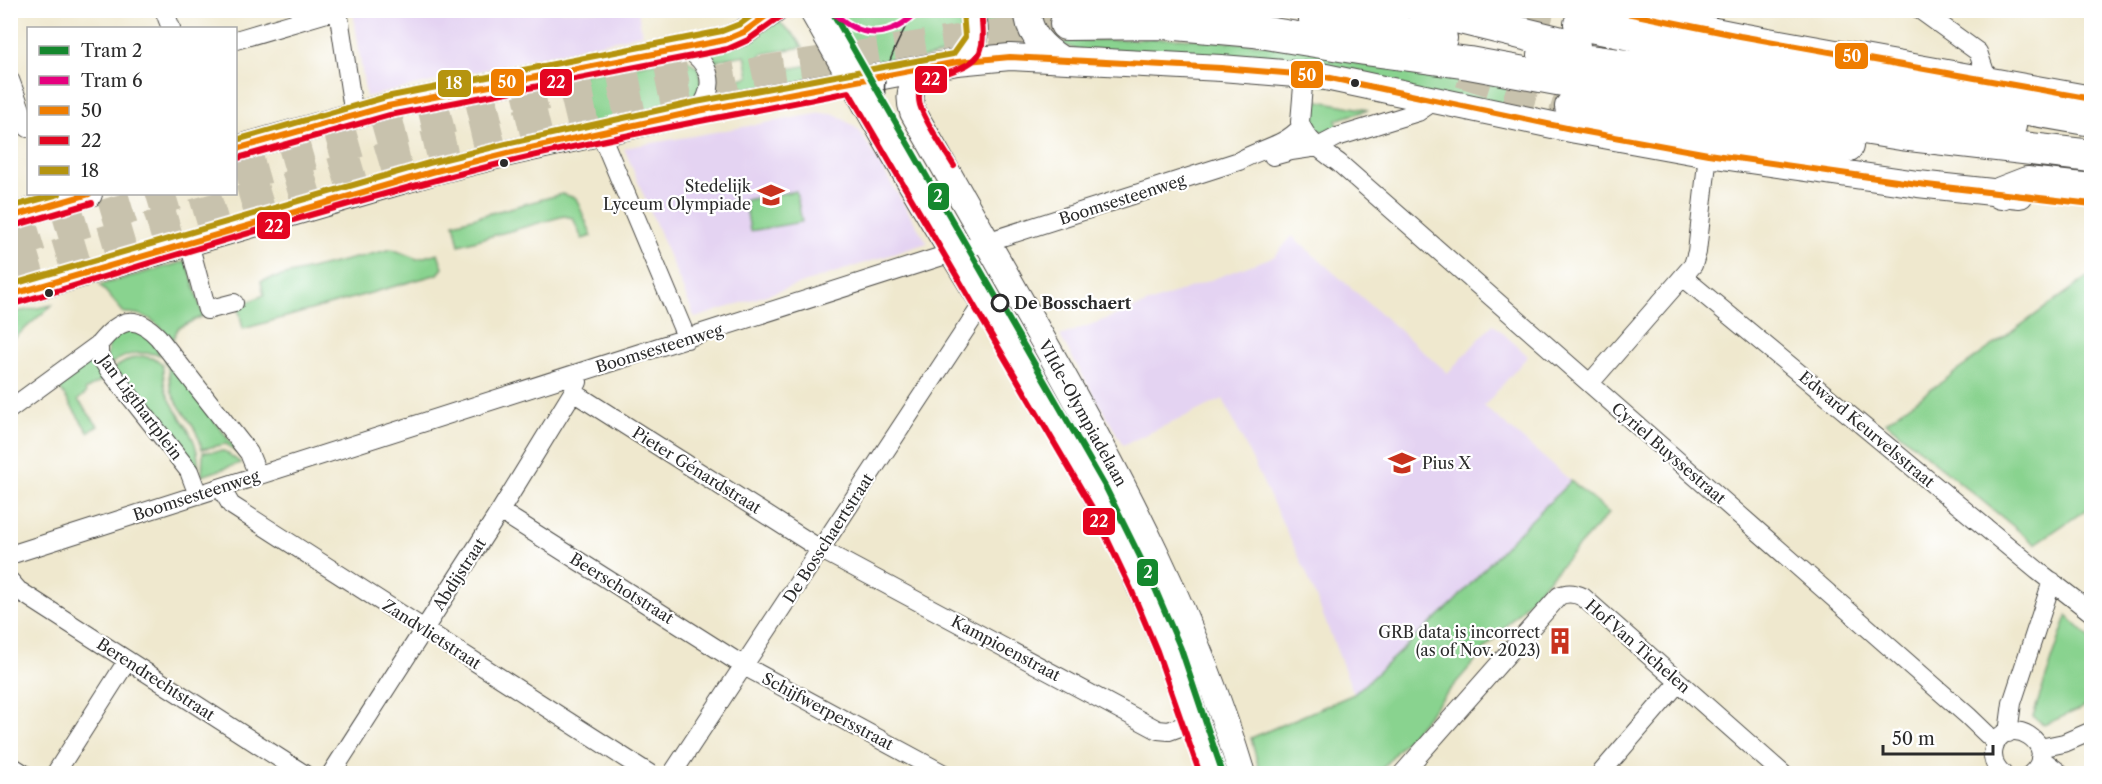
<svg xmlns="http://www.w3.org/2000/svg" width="2102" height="784" font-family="'Libre Caslon Text',serif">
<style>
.built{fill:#e4d3f2}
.green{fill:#89d38f;stroke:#5a7f5d;stroke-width:1.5}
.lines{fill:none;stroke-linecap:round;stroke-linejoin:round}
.motorway-tunnel{stroke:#c8c2ad;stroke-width:32;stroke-dasharray:32 16;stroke-linecap:butt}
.minor-casing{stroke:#484743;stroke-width:20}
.secondary-casing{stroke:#484743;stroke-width:28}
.motorway-casing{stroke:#484743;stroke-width:34}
.minor{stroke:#fff;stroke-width:18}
.secondary{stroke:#fff;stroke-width:26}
.motorway{stroke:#fff;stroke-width:32}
.tram{stroke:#2b2b2b;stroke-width:1.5}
.bus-1-casing{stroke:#fff;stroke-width:10}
.bus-2-casing{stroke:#fff;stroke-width:10}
.bus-3-casing{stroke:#fff;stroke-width:10}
.bus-1{stroke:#ef7d00;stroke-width:6}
.bus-2{stroke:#e40521;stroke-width:6}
.bus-3{stroke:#b5940f;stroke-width:6}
.tram-1-casing{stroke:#fff;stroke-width:10}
.tram-2-casing{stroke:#fff;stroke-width:10}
.tram-1{stroke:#15882e;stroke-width:6}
.tram-2{stroke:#e6007e;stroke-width:6}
.bus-dot{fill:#2b2b2b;stroke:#fff;stroke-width:2}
.stop-dot{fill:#fff;stroke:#2b2b2b;stroke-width:3}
.labels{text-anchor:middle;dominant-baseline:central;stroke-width:4.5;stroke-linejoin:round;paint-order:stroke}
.poi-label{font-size:16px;fill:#2b2b2b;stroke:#fff;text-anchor:end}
.street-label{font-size:16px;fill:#2b2b2b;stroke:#fff}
.stop-label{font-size:16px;font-weight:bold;fill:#2b2b2b;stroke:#fff;text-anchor:start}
.line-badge{stroke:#fff;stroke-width:2}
.badge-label{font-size:16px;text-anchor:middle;font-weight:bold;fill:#fff}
</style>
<rect width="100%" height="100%" fill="#fff"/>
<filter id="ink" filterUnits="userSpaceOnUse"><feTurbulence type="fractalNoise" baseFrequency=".0167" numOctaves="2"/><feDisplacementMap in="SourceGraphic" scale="12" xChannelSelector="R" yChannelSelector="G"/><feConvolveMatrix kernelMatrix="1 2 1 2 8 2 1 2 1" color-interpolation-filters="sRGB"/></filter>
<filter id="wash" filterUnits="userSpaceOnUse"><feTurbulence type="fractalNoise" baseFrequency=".008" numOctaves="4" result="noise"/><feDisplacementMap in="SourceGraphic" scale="24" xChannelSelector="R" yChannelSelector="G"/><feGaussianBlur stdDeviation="1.35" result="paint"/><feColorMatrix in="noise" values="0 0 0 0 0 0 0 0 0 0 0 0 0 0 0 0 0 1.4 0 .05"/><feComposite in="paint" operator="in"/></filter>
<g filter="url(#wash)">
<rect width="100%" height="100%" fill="#efe8ce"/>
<path class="built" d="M 353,11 L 638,11 L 642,34 L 366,97 Z
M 822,113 L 837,115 L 859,130 L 927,243 L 695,318 L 624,148 Z
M 1292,236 L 1448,373 L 1493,324 L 1528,356 L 1484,406 L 1571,481 L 1507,544 L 1455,601 L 1354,694 L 1306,572 L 1223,399 L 1123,445 L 1060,336 L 1275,256 Z"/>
<path class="green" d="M 823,11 L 959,11 C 962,27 965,39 952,52 L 867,70 L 858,66 Z
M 983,11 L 999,11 L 1005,49 L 990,50 Z
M 1040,11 L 1063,11 L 1065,41 L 1180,38 L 1299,47 L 1525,82 L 1518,110 L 1088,53 C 1063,46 1041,41 1040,11 Z
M 776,19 L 794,35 L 803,47 L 761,54 L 764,73 L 810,65 L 815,81 L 711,102 L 716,83 L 749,77 L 745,55 L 717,60 L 719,71 L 716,71 L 705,51 Z
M 684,57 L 698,68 L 702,88 L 695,102 L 586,128 L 575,76 Z
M 1309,99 L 1368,110 L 1336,120 L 1339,130 C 1326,136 1314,131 1308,119 Z
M 796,191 L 802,222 L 750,231 L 745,200 Z
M 562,194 L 576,198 L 592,236 L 582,239 L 573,218 L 564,216 L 459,245 L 454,223 Z
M 392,249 L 417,259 L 438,253 L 443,268 L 438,274 L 243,329 L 238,306 L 264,295 L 261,281 Z
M 187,261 L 203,316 L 178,328 L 173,340 C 158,324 147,312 124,313 L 100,285 Z
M 2091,275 L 2091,506 L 2035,544 L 1886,422 Z
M 52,305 L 11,341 L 11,313 Z
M 143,329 L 161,355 C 138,351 129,352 109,365 L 107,362 L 108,343 L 120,331 Z
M 142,356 L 156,359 L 162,364 C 164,373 163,383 166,391 C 177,420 204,439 197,472 L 114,368 L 132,358 Z
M 167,357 L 241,456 L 226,444 L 202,449 C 197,424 181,414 172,393 C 167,382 172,370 164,360 Z
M 92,362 L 101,369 L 98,372 L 104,379 L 85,390 L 86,393 L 78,400 L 98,426 L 88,432 L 57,384 L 80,364 Z
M 224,451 L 241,463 L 202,476 L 203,452 Z
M 1571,481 L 1609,513 L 1494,639 L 1378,773 L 1260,773 L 1251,738 L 1354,694 L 1455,601 L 1507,544 Z
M 2067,616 L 2091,639 L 2091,704 L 2044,725 L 2033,716 Z"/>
</g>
<g filter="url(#ink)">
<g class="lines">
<path class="motorway-tunnel" d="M 1522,10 L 1580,24
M 1461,71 L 1571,107
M 236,176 L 398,130 L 572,88 L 699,63
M 10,244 L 176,194
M 10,270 L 406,152 L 577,111 L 767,71 L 1066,24"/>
<defs>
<path id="minor" d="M 164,10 L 171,28
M 338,10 L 354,116
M 1920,10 L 1978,52 L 1988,81
M 236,40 L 337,10
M 685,48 C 711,64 718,85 698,111
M 1304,74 L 1300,122 C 1305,140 1325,153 1339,163 L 1968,716 L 1996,743
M 10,80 L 28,128
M 600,132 L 687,339
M 1273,156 L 1291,151 L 1318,147 L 1337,137 L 1418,112 L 1437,99
M 189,243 L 207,310 L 234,303
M 1683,277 L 2038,571 L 2092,613
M 1590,383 L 1693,265 L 1697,252 L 1708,154
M 573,392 L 820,549 L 1158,730 L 1169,731 L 1194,722
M 10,409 L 99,344
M 221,488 L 231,505 L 650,774
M 198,495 L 189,471 L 109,370 L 99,355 L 99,344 C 119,320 134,312 158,337 L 249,453 L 258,475
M 500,511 L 744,666 L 944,774
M 10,555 L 1239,161 C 1259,149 1285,146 1301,127
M 10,581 L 18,590 L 304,774
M 2008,733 L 2012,703 L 2052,581
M 2040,748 L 2064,743 L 2092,731
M 2040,758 L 2061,774
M 10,765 L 24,774
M 55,774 L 127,661
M 331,774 L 500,511 L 573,392 L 578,382
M 672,774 L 983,303
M 1402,774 L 1559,596 C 1567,592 1575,593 1583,597 L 1783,774
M 1600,774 L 1679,682
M 2003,774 C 1995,767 1991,758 1994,748 C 2004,710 2064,744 2031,774"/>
<path id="secondary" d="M 812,10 C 859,92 904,174 953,254 C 1007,343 1064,432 1111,525 C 1150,605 1184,688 1210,774
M 1028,10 C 1027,33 1043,48 1061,59
M 1609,10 L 1740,36 L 2092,99
M 957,62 C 977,44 977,36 972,10
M 925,69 C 912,80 907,95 913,112 C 958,191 1003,270 1048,349 C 1126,487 1196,621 1242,774
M 236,149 L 388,106 L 725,40 L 744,32 L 775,10
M 10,217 L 89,194
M 10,295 L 432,172 L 508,153 L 698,111 L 957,62 L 1010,57 L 1221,68 L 1321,76 L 1576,130 L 1708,154 L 1918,184 L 2020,195"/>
<path id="motorway" d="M 1423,10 L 1444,14 L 1574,46
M 1315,20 L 1441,38
M 1066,24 L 1165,23 L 1254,31 L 1365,49 L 1469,63 L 1557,79 L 1901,134 L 2092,156
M 1580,24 L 1896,86 L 2092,120
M 1544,55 L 1643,68 L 1733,85 L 2010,126
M 1571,107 L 1847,146
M 2001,193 L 2027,183 L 2092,190"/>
</defs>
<use href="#minor" class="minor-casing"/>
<use href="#secondary" class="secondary-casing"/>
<use href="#motorway" class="motorway-casing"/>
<use href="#minor" class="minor"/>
<use href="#secondary" class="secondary"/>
<use href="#motorway" class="motorway"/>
<path class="tram" d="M 890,113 C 873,78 899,42 914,10"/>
<defs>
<path id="bus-1" d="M 1612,10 L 1740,36 L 2092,99
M 236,149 L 388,106 L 725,40 L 744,32 L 774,10
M 10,217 L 89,194
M 10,295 L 432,172 L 508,153 L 698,111 L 957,62 L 1010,57 L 1221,68 L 1321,76 L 1576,130 L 1708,154 L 1918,184 L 2092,204"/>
<path id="bus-2" d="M 238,158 L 390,115 L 728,49 L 748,40 L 780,17
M 954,166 C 944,149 925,122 920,105 C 910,69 968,78 980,52 C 985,39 982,24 981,10
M 13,226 L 92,203
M 13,304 C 178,255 343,202 511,161 C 623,134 736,115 849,92 L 1093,509 L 1131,589 L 1157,651 L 1200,774"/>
<path id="bus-3" d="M 236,140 L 386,97 L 722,31 L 740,24 L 759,10
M 10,207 L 59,194
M 10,285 L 429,163 L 506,144 L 696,102 L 953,54 L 965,37 L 963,12"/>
</defs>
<use href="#bus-1" class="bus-1-casing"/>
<use href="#bus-2" class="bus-2-casing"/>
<use href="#bus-3" class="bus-3-casing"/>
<use href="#bus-1" class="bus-1"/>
<use href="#bus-2" class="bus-2"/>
<use href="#bus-3" class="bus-3"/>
<defs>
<path id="tram-1" d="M 831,10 L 1106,488 L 1151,579 L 1181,649 L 1223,774"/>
<path id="tram-2" d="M 831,10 C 860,41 891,39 919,10"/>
</defs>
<use href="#tram-1" class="tram-1-casing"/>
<use href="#tram-2" class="tram-2-casing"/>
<use href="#tram-1" class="tram-1"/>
<use href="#tram-2" class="tram-2"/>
</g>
</g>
<defs>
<symbol id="school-bare" viewBox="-9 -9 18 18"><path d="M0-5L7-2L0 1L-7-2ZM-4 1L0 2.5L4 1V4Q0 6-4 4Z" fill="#c8321e" stroke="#fff" stroke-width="2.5" paint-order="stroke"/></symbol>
<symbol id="building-bare" viewBox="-9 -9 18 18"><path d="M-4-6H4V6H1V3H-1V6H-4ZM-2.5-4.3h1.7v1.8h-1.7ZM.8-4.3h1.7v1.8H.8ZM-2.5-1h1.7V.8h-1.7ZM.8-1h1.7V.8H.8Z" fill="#c8321e" stroke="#fff" stroke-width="2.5" paint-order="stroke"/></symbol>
</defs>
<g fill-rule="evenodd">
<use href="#school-bare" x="752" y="176" width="38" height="38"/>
<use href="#school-bare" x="1383" y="444" width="38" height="38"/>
<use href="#building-bare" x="1541" y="622" width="38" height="38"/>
</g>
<g class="bus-dot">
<circle cx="1355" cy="83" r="5"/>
<circle cx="504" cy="163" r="5"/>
<circle cx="49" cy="293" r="5"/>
</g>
<circle class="stop-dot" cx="1000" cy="303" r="8"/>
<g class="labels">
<g class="poi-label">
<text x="751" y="186">Stedelijk<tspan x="751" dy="18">Lyceum Olympiade</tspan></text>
<text x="1422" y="463" text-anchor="start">Pius X</text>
<text x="1540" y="632">GRB data is incorrect<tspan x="1540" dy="18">(as of Nov. 2023)</tspan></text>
</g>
<g class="street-label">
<text transform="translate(1122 199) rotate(-18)">Boomsesteenweg</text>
<text transform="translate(659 348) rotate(-17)">Boomsesteenweg</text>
<text transform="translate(141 407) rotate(53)">Jan Ligthartplein</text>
<text transform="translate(1083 413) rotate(61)">VIIde-Olympiadelaan</text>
<text transform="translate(1867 429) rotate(40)">Edward Keurvelsstraat</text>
<text transform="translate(1669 453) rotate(41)">Cyriel Buyssestraat</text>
<text transform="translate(697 470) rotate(32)">Pieter Génardstraat</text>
<text transform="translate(196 495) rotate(-18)">Boomsesteenweg</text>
<text transform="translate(828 538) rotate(-57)">De Bosschaertstraat</text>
<text transform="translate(459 574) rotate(-57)">Abdijstraat</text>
<text transform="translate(622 588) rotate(32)">Beerschotstraat</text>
<text transform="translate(432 634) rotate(33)">Zandvlietstraat</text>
<text transform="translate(1638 646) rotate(41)">Hof Van Tichelen</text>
<text transform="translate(1006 648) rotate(28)">Kampioenstraat</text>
<text transform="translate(156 679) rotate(33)">Berendrechtstraat</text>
<text transform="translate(828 711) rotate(28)">Schijfwerpersstraat</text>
</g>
<g class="stop-label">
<text x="1014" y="303">De Bosschaert</text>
</g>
</g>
<g class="line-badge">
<rect x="1834" y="42" width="35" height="28" rx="6" fill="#ef7d00"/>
<rect x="1290" y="60" width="34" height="29" rx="6" fill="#ef7d00"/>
<rect x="914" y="65" width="34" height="29" rx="6" fill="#e40521"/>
<rect x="490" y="68" width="35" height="29" rx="6" fill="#ef7d00"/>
<rect x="539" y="68" width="34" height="29" rx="6" fill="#e40521"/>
<rect x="437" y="69" width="35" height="29" rx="6" fill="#b5940f"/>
<rect x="927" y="182" width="23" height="29" rx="6" fill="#15882e"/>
<rect x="256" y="211" width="35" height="29" rx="6" fill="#e40521"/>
<rect x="1082" y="507" width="34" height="29" rx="6" fill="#e40521"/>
<rect x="1136" y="558" width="23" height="29" rx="6" fill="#15882e"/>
</g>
<g class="badge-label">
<text x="1852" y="62">50</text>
<text x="1307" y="81">50</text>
<text x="931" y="85">22</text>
<text x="507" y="88">50</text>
<text x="556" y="88">22</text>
<text x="454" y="89">18</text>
<text x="938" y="202">2</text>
<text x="274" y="232">22</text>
<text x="1099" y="527">22</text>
<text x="1148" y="578">2</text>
</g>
<rect width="2102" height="784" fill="none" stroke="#fff" stroke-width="36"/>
<rect x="27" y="27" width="210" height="168" fill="#ffffff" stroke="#aaaaaa" stroke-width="1.5"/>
<rect x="39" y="46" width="30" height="9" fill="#15882e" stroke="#aaaaaa" stroke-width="1.5"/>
<text x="81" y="57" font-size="18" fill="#2b2b2b">Tram 2</text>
<rect x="39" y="76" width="30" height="9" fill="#e6007e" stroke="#aaaaaa" stroke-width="1.5"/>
<text x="81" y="87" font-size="18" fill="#2b2b2b">Tram 6</text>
<rect x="39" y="106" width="30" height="9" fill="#ef7d00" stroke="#aaaaaa" stroke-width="1.5"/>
<text x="81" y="117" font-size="18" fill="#2b2b2b">50</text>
<rect x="39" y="136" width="30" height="9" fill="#e40521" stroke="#aaaaaa" stroke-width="1.5"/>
<text x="81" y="147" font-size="18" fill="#2b2b2b">22</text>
<rect x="39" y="166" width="30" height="9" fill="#b5940f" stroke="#aaaaaa" stroke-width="1.5"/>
<text x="81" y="177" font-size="18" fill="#2b2b2b">18</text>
<path d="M1883 745v9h110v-9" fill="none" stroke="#2b2b2b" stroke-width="3"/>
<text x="1892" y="745" font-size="18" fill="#2b2b2b" stroke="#ffffff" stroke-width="4.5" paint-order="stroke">50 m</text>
</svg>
